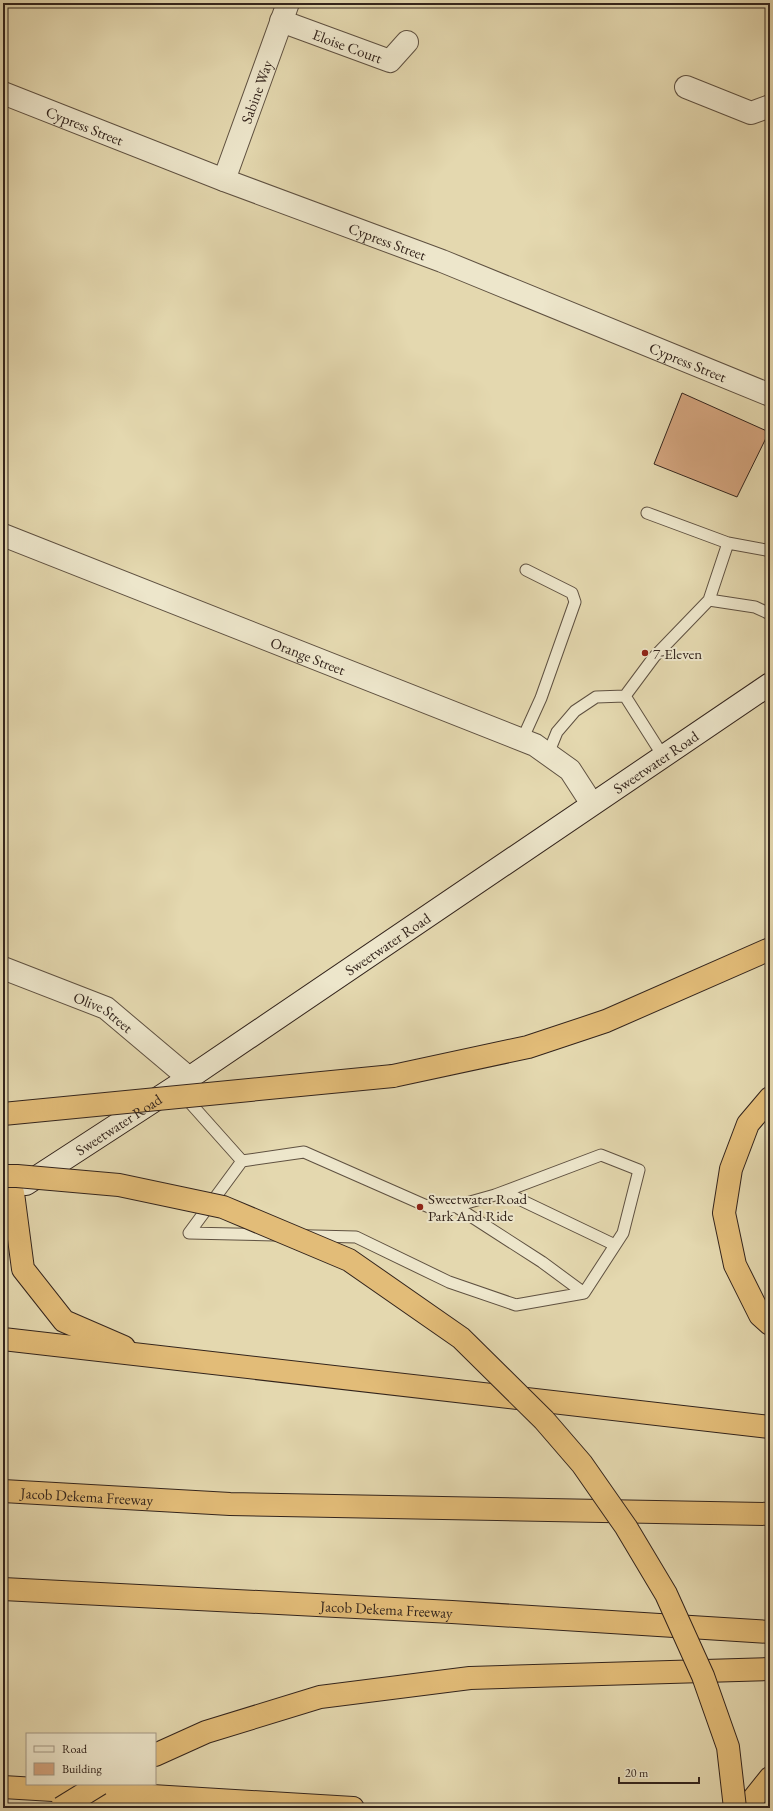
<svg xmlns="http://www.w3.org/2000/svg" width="773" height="1811" font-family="'EB Garamond',serif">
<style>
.building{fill:#d3a47e;stroke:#33241c}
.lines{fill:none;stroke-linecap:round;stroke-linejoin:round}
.lane-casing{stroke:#5f5141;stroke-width:13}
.street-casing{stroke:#5f5141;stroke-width:24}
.secondary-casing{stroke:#33241c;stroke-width:24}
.highway-casing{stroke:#33241c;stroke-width:24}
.lane{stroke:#ede6cb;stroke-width:11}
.street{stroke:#ede6cb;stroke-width:22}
.secondary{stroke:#ede6cb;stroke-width:22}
.highway{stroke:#e2bc78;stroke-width:22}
.highway-bridge-casing{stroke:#33241c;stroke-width:24;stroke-linecap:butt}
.highway-bridge{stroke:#e2bc78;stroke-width:22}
.poi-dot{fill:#8f2418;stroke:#ede6cb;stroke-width:1.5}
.labels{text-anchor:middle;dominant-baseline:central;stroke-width:4;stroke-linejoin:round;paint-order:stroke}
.street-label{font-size:15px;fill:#33241c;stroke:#ede6cb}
.poi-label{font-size:15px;fill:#33241c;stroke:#ede6cb;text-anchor:start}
</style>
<rect width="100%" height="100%" fill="#e4d8af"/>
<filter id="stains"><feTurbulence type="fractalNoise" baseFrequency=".005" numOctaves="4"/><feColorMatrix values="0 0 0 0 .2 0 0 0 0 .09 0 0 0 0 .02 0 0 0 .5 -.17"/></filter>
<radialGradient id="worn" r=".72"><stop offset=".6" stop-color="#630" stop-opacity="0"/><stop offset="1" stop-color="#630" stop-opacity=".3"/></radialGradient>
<path class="building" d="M 682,393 L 769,432 L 737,497 L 654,464 Z"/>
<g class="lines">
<defs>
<path id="lane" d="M 647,513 L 728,543 L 709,600
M 728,543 L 766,550 L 770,548
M 522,740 L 541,698 L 575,602 L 572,593 L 526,570
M 548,754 L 557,732 L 575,711 L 596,697 L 625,696
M 663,756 L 625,696 L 654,657 L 709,600 L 755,607 L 770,614
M 184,1096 L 242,1161
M 304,1152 L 438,1211 L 495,1195 L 601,1155 L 639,1170 L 623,1233 L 584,1293 L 516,1305 L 449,1282 L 356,1237 L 189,1233 L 242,1161 Z
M 504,1192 L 615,1245
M 455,1206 L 542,1262 L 584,1293"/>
<g id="street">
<path id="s1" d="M 281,21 L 390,61 L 407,42"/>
<path d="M 686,87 L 751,113 L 770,106"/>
<path id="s2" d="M 3,93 L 224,180 L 442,261 L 770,395"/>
<path id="s3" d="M 224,180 L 288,3"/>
<path id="s4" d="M 3,535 L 535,745 L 570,770 L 592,804"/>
<path id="s5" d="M 3,968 L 106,1008 L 189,1078"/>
</g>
<g id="secondary">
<path id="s6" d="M 26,1184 L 189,1078 L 770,684"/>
</g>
<g id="highway">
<path d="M 393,1076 L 528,1047 L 606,1021 L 770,949"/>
<path d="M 770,1098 L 748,1124 L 731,1169 L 724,1213 L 735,1265 L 760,1315 L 770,1324"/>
<path d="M 13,1193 L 23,1269 L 64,1321 L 124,1347"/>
<path d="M 3,1339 L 770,1427"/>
<path id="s7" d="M 3,1491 L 230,1504 L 770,1514"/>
<path id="s8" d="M 3,1589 L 452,1612 L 770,1632"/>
<path d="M 155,1755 L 206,1732 L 320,1697 L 470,1678 L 770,1669"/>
<path d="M 3,1787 L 353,1808"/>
<path d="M 746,1808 L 770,1778"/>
</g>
</defs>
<use href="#lane" class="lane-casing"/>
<use href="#street" class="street-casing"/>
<use href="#secondary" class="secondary-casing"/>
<use href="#highway" class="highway-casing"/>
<use href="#lane" class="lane"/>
<use href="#street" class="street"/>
<use href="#secondary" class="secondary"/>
<use href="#highway" class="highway"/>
<defs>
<path id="highway-bridge" d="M 3,1114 L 393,1076
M 3,1176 L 17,1176 L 119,1185 L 223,1207 L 349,1260 L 461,1338 L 544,1420 L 582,1464 L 626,1527 L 666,1594 L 703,1676 L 728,1747 L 735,1808
M 61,1808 L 100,1784"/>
</defs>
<use href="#highway-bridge" class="highway-bridge-casing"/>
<use href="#highway-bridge" class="highway-bridge"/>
</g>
<g class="poi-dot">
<circle cx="645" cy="653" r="4"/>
<circle cx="420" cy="1207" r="4"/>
</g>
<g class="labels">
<g class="street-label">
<text stroke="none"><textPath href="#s1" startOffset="71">Eloise Court</textPath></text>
<text stroke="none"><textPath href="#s3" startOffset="94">Sabine Way</textPath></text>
<text stroke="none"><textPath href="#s2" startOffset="88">Cypress Street</textPath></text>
<text stroke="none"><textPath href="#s2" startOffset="412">Cypress Street</textPath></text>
<text stroke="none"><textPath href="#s2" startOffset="736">Cypress Street</textPath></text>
<text stroke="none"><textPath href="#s4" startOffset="328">Orange Street</textPath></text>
<text stroke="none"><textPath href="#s6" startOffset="758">Sweetwater Road</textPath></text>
<text stroke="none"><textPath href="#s6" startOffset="434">Sweetwater Road</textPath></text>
<text stroke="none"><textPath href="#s5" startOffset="110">Olive Street</textPath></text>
<text stroke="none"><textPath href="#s6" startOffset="110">Sweetwater Road</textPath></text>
<text stroke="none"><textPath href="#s7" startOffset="84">Jacob Dekema Freeway</textPath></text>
<text stroke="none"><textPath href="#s8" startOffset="384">Jacob Dekema Freeway</textPath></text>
</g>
<g class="poi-label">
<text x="653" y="653">7-Eleven</text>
<text x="428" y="1198">Sweetwater Road<tspan x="428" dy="17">Park And Ride</tspan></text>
</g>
</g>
<rect width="773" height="1811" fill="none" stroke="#e4d8af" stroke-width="16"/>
<rect x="4" y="4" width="765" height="1803" fill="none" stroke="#33241c" stroke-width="2"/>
<rect x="8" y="8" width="757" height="1795" fill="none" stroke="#33241c"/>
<rect x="26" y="1733" width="130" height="52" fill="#ede6cb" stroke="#a39885"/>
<rect x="34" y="1746" width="20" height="6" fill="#ede6cb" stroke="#a39885"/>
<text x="62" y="1753" font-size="12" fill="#33241c">Road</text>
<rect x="34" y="1763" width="20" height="12" fill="#d3a47e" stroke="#a39885"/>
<text x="62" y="1773" font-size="12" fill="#33241c">Building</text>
<path d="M619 1777v6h80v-6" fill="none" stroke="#33241c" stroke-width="2"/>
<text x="625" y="1777" font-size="12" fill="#33241c" stroke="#ede6cb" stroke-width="3" paint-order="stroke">20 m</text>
<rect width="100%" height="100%" filter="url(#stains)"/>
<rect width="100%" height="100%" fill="url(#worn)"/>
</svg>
